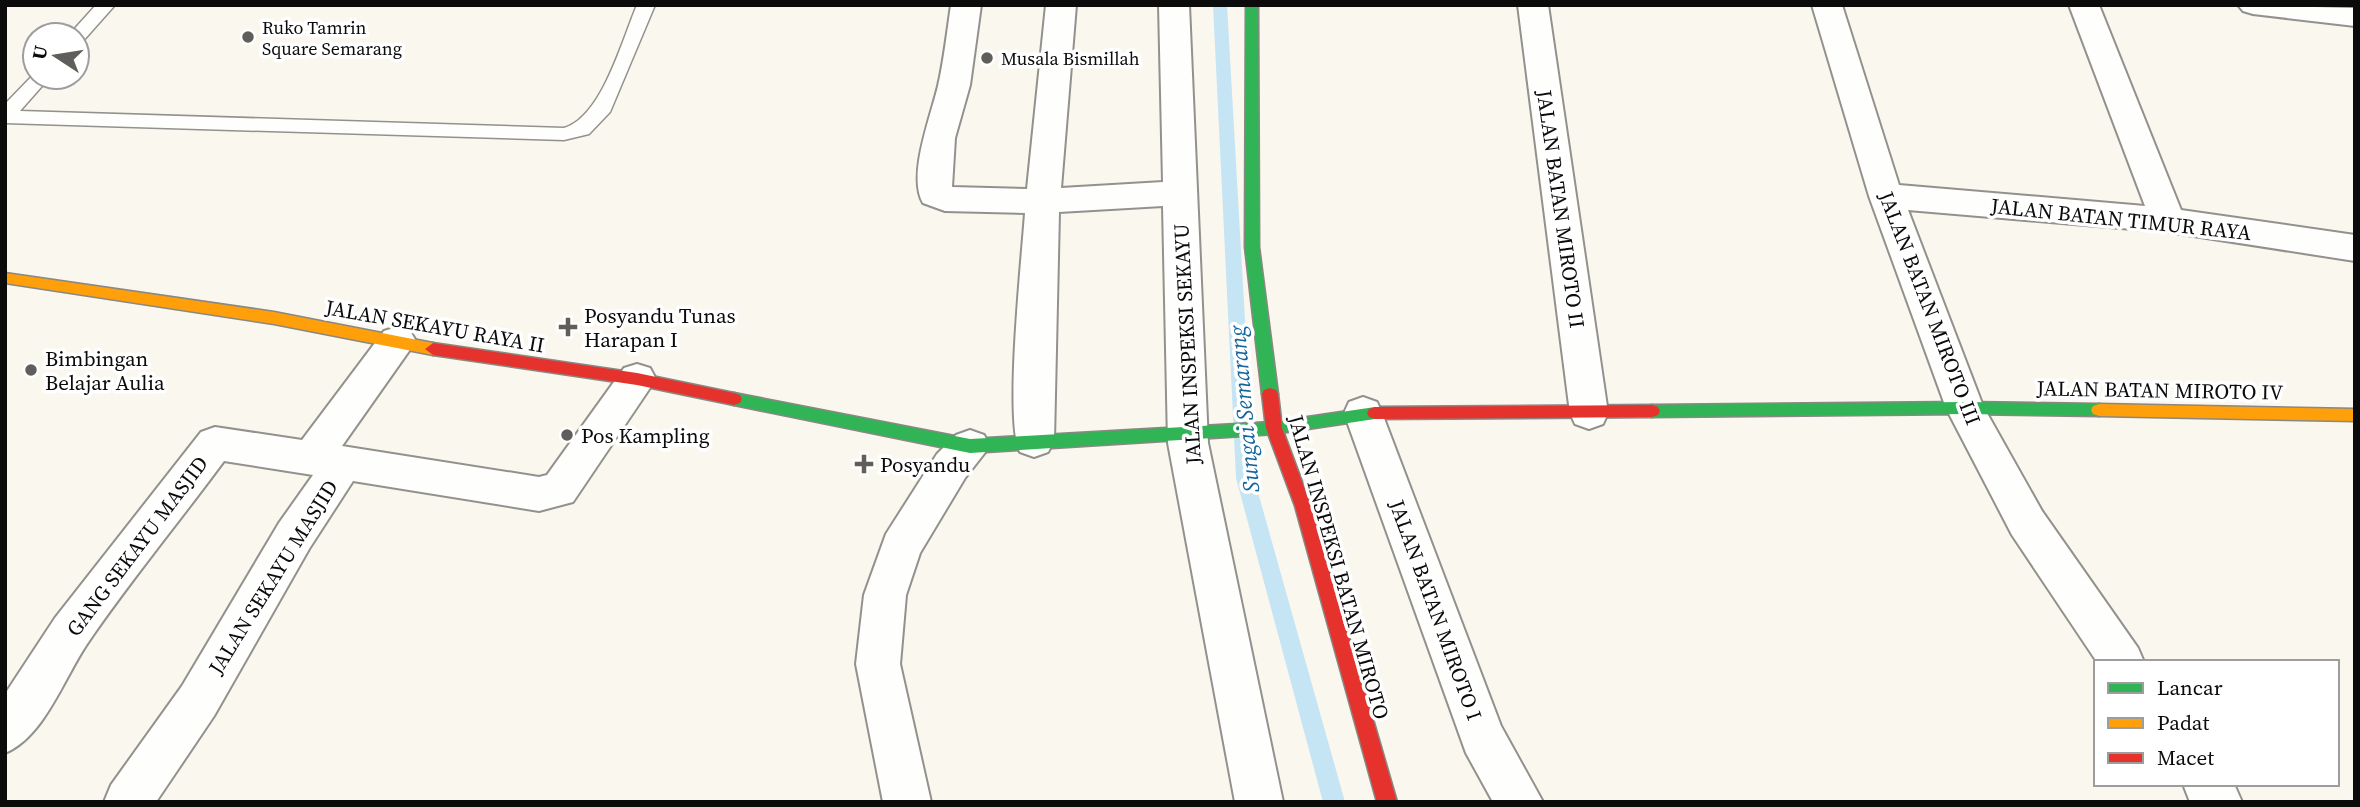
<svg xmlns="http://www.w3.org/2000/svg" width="2360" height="807" font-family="'Source Serif 4',serif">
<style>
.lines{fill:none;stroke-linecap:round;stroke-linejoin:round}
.stream{fill:#c5e5f4;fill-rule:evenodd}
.lane-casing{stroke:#93918d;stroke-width:3}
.street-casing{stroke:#93918d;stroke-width:4}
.fast-casing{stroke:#898884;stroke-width:3}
.slow-casing{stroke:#898884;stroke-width:3}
.jam-casing{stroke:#898884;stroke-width:3}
.lane{fill:#fefefc;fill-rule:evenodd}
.street{fill:#fefefc;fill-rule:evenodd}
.fast{fill:#30b455;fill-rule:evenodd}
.slow{fill:#ff9f0a;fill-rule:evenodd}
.jam{fill:#e5322d;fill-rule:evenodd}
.poi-dot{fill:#5f5e5a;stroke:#fff;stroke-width:2.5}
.labels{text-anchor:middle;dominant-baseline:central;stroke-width:7;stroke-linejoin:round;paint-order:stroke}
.far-poi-label{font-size:18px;fill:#0b0b0b;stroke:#fff;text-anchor:start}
.street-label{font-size:21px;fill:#0b0b0b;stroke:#fff}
.poi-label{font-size:21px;fill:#0b0b0b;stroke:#fff;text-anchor:start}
.water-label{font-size:23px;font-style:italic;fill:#14659d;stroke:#fff}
</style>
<rect width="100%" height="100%" fill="#faf7ee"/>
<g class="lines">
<path class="stream" d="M 1213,5 L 1227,5 L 1254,478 L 1345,802 L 1323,802 L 1236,478 Z"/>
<defs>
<path id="lane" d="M 96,5 L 115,5 L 83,41 L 77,43 L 77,35 L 69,35 Z
M 637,5 L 655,5 L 610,112 L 589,134 L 564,140 L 5,123 L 5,104 L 35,73 L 35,77 L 50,77 L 20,111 L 564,128 C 602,117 622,40 637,5 Z"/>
<path id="street" d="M 951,5 L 981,5 L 970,85 L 955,138 L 952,187 L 1027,189 L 1046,5 L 1076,5 L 1061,188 L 1163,182 L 1159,5 L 1189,5 L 1208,443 L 1283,802 L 1235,802 L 1168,443 L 1163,206 L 1059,212 L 1054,441 L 1048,452 L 1034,457 L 1020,452 C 1004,421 1022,258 1025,213 L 945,211 L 923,203 C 907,176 931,116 938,86 C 944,60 947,32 951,5 Z
M 1518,5 L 1548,5 L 1608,413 L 1603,424 L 1589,429 L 1575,424 L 1570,413 Z
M 1812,5 L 1842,5 L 1899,185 L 2145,206 L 2069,5 L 2099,5 L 2181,210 L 2355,235 L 2355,261 L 2168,232 L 1908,210 L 1983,406 L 2042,511 L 2138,648 L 2144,662 L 2097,662 L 2012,535 L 1946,408 L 1869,196 Z
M 2238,5 L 2355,8 L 2355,26 L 2253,14 L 2243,11 Z
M 397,327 L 410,331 L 416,341 L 342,446 L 539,477 L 547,475 L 624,368 L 637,364 L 650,368 L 656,379 L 573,502 L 539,511 L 353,481 L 309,549 L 214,716 L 156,802 L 104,802 L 111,785 L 182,686 L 279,523 L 313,475 L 224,461 C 179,522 130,581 87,644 C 64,678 44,737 5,753 L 5,694 L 55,618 L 201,432 L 215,427 L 302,440 L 384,331 Z
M 1363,397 L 1377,402 L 1382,413 L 1501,726 L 1543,802 L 1493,802 L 1466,753 L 1344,413 L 1349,402 Z
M 970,430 L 984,435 L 990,446 L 965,478 L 920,553 L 906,595 L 900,664 L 931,802 L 883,802 L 856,664 L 864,595 L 886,534 L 937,454 L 956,435 Z
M 2183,784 L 2234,784 L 2242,802 L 2190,802 Z"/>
<path id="fast" d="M 1246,5 L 1258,5 L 1259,247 L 1278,394 L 1276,398 L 1264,398 L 1262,394 L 1245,247 Z
M 734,393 L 970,439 L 1274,422 L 1375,407 L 1381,409 L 1383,413 L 1381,417 L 1375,419 L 1274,434 L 970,453 L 734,405 L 728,403 L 726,399 L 728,395 Z
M 1965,402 L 2099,404 L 2105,406 L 2107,410 L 2105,414 L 2099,416 L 1965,414 L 1652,417 L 1646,415 L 1644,411 L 1646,407 L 1652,405 Z"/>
<path id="slow" d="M 5,273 L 274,312 L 433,343 L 441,349 L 433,355 L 274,324 L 5,283 Z
M 2099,404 L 2355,409 L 2355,421 L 2099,416 L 2093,414 L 2091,410 L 2093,406 Z"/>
<path id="jam" d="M 433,343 L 637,373 L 734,393 L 740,395 L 742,399 L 740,403 L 734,405 L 637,385 L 433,355 L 425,349 Z
M 1270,388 L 1276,390 L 1278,394 L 1282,428 L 1311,506 L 1397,802 L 1377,802 L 1295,506 L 1266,428 L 1262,394 L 1264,390 Z
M 1652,405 L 1658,407 L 1660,411 L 1658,415 L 1652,417 L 1375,419 L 1369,417 L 1367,413 L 1369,409 L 1375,407 Z"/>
</defs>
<use href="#lane" class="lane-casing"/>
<use href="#street" class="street-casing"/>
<use href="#fast" class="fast-casing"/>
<use href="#slow" class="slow-casing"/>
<use href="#jam" class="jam-casing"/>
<use href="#lane" class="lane"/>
<use href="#street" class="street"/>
<use href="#fast" class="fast"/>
<use href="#slow" class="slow"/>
<use href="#jam" class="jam"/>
</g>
<g class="poi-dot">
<circle cx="248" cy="37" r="7"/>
<circle cx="987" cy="58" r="7"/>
<path d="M564.5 316.5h7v7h7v7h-7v7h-7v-7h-7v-7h7z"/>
<circle cx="31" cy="370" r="7"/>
<circle cx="567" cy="435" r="7"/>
<path d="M860.5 453.5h7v7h7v7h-7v7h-7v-7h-7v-7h7z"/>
</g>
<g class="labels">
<g class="far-poi-label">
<text x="262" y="27">Ruko Tamrin<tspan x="262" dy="21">Square Semarang</tspan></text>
<text x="1001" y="58">Musala Bismillah</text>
</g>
<g class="street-label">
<text transform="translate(1561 209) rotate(82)">JALAN BATAN MIROTO II</text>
<text transform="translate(2121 219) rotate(6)">JALAN BATAN TIMUR RAYA</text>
<text transform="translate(1930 308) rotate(69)">JALAN BATAN MIROTO III</text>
<text transform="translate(435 326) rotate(10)">JALAN SEKAYU RAYA II</text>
<text transform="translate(1187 344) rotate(-93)">JALAN INSPEKSI SEKAYU</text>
<text transform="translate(2160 390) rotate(1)">JALAN BATAN MIROTO IV</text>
<text transform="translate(137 546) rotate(-53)">GANG SEKAYU MASJID</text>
<text transform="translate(1339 567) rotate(74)">JALAN INSPEKSI BATAN MIROTO</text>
<text transform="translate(273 577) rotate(-58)">JALAN SEKAYU MASJID</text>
<text transform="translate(1436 610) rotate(70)">JALAN BATAN MIROTO I</text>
</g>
<g class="poi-label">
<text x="584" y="315">Posyandu Tunas<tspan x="584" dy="24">Harapan I</tspan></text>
<text x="45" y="358">Bimbingan<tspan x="45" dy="24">Belajar Aulia</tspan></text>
<text x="581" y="435">Pos Kampling</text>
<text x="880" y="464">Posyandu</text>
</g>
<g class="water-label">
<text transform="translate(1244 409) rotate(-95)">Sungai Semarang</text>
</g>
</g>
<rect width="2360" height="807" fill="none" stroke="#0b0b0b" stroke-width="14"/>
<rect x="2094" y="660" width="245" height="126" fill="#ffffff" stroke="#9d9d9d" stroke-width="2"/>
<rect x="2108" y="683" width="35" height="10" fill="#30b455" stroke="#9d9d9d" stroke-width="2"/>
<text x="2157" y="695" font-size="21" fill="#0b0b0b">Lancar</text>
<rect x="2108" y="718" width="35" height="10" fill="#ff9f0a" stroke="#9d9d9d" stroke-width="2"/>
<text x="2157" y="730" font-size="21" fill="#0b0b0b">Padat</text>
<rect x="2108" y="753" width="35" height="10" fill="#e5322d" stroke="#9d9d9d" stroke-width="2"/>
<text x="2157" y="765" font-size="21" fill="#0b0b0b">Macet</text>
<g transform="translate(56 56) rotate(282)"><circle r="33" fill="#ffffff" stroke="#9d9d9d" stroke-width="2"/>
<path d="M0-5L12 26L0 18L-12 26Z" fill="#5f5e5a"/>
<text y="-10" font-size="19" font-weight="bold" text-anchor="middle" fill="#0b0b0b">U</text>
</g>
</svg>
